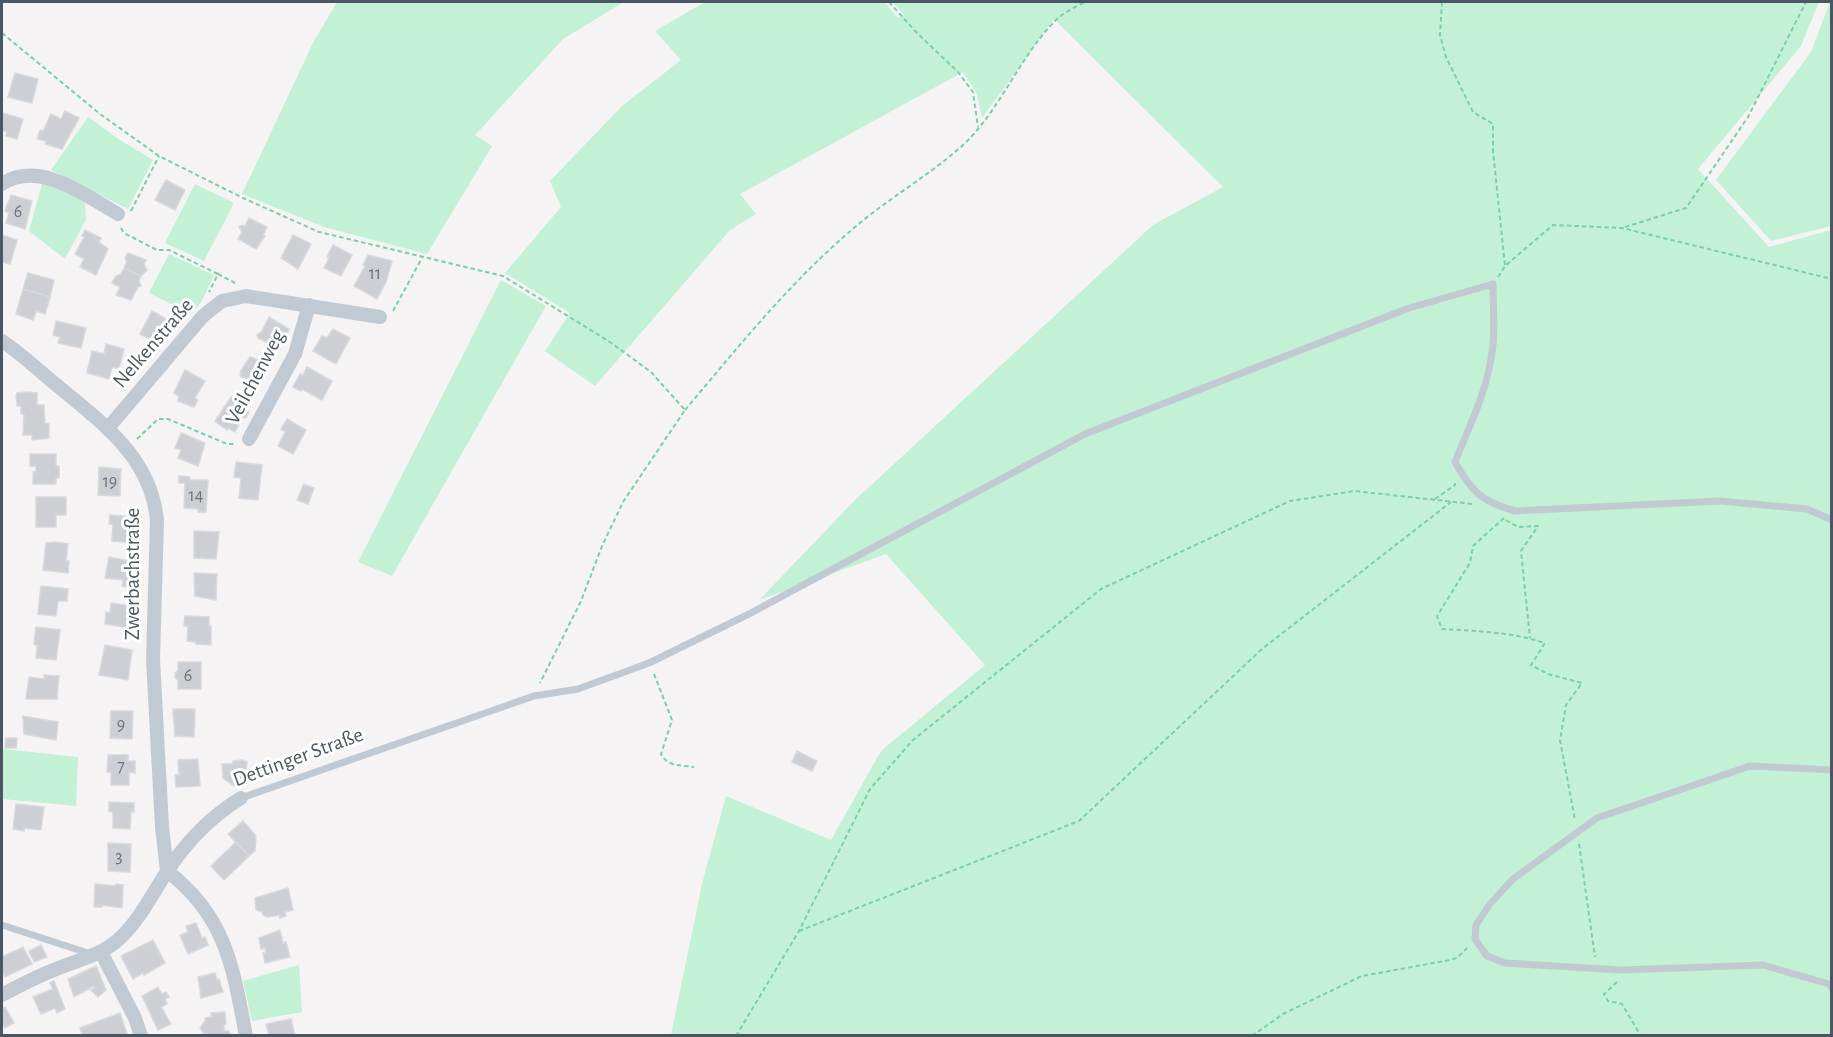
<svg xmlns="http://www.w3.org/2000/svg" width="1833" height="1037" font-family="'Alegreya Sans',sans-serif">
<style>
.green{fill:#c3f1d5}
.building{fill:#cdcfd5;stroke:#d7d9de;stroke-width:1.5}
.lines{fill:none;stroke-linecap:round;stroke-linejoin:round}
.path{stroke:#7ad0a6;stroke-width:2;stroke-dasharray:4.5 3;stroke-linecap:butt}
.service{stroke:#c1cad2;stroke-width:7}
.minor{stroke:#c1cad2;stroke-width:14}
.labels{text-anchor:middle;dominant-baseline:central;stroke-width:6;stroke-linejoin:round;paint-order:stroke}
.number-label{font-size:18px;fill:#6b747e}
.street-label{font-size:21px;fill:#4a5661;stroke:#fff}
</style>
<rect width="100%" height="100%" fill="#f5f3f3"/>
<path class="green" d="M 337,2 L 624,2 L 563,39 L 475,135 L 492,146 L 427,254 L 324,227 L 242,194 L 313,43 Z
M 705,2 L 884,2 L 898,18 L 905,15 L 892,2 L 1819,2 L 1801,46 L 1698,169 L 1769,247 L 1831,230 L 1831,1035 L 671,1035 L 702,884 L 726,796 L 831,840 L 881,751 L 985,665 L 886,554 L 759,600 L 855,500 L 1153,225 L 1223,187 L 1054,19 L 982,118 L 977,94 L 963,72 L 740,194 L 756,214 L 730,230 L 595,386 L 545,351 L 570,313 L 505,273 L 561,207 L 550,181 L 622,106 L 681,60 L 655,31 Z
M 1830,2 L 1831,226 L 1771,241 L 1716,180 L 1811,52 Z
M 88,117 L 120,140 L 153,160 L 128,209 L 51,170 Z
M 42,184 L 58,188 L 85,202 L 86,220 L 65,259 L 29,231 Z
M 195,184 L 234,203 L 204,261 L 165,243 Z
M 169,254 L 214,275 L 202,301 L 191,314 L 149,293 Z
M 501,280 L 546,306 L 392,576 L 358,562 Z
M 3,749 L 78,757 L 76,806 L 3,799 Z
M 299,965 L 302,1012 L 252,1021 L 243,981 Z"/>
<path class="building" d="M 15,73 L 38,79 L 32,103 L 8,97 Z
M 65,111 L 79,118 L 62,149 L 45,144 L 46,141 L 37,139 L 40,130 L 43,131 L 51,114 L 61,119 Z
M 2,113 L 23,119 L 17,139 L 6,136 L 7,132 L 2,130 Z
M 166,180 L 185,190 L 175,210 L 155,200 Z
M 11,195 L 32,201 L 25,229 L 6,223 L 9,213 L 5,211 Z
M 249,218 L 267,227 L 263,235 L 265,236 L 256,249 L 238,239 L 242,232 L 239,227 L 242,225 L 245,226 Z
M 85,230 L 101,238 L 99,242 L 108,249 L 96,275 L 80,267 L 84,259 L 75,254 L 84,237 L 82,236 Z
M 2,235 L 17,240 L 10,264 L 2,262 Z
M 293,235 L 311,244 L 298,269 L 281,258 Z
M 333,245 L 352,255 L 341,276 L 324,268 L 329,258 L 327,257 Z
M 128,253 L 146,260 L 144,264 L 147,270 L 141,276 L 124,268 L 127,262 L 125,258 Z
M 368,255 L 392,261 L 386,282 L 377,299 L 354,286 L 365,266 L 363,265 Z
M 124,268 L 141,276 L 139,280 L 141,286 L 138,287 L 131,300 L 116,295 L 120,287 L 112,283 L 116,276 L 121,274 Z
M 28,273 L 54,280 L 50,297 L 23,289 Z
M 23,289 L 50,297 L 45,314 L 36,311 L 33,320 L 16,314 Z
M 152,311 L 170,321 L 159,344 L 140,334 Z
M 269,317 L 289,329 L 280,350 L 258,338 L 257,335 L 262,331 Z
M 56,321 L 86,328 L 81,348 L 58,343 L 60,337 L 53,335 Z
M 333,329 L 350,338 L 336,364 L 313,351 L 322,336 L 327,338 Z
M 106,344 L 124,349 L 119,369 L 112,367 L 109,379 L 87,373 L 92,351 L 104,354 Z
M 250,357 L 264,362 L 263,364 L 269,367 L 258,387 L 240,376 L 241,373 L 240,372 Z
M 307,367 L 332,381 L 322,400 L 302,389 L 301,391 L 293,387 L 300,374 L 303,375 Z
M 185,370 L 205,381 L 195,398 L 198,400 L 194,407 L 178,401 L 179,396 L 174,393 Z
M 27,392 L 37,393 L 37,405 L 44,405 L 45,423 L 49,424 L 49,438 L 32,440 L 32,435 L 23,435 L 24,414 L 21,414 L 21,406 L 17,406 L 16,396 L 17,393 Z
M 231,397 L 237,400 L 235,404 L 249,412 L 246,418 L 243,417 L 235,432 L 228,428 L 227,430 L 215,421 Z
M 287,419 L 306,430 L 293,454 L 278,446 L 285,432 L 281,429 Z
M 181,433 L 205,443 L 198,466 L 178,458 L 181,450 L 175,448 Z
M 30,454 L 56,454 L 56,466 L 59,466 L 59,478 L 56,478 L 56,484 L 33,484 L 33,472 L 36,472 L 36,466 L 30,466 Z
M 236,462 L 262,465 L 258,500 L 239,498 L 241,478 L 234,477 Z
M 99,467 L 121,469 L 120,496 L 98,495 Z
M 179,476 L 190,477 L 190,480 L 208,480 L 206,512 L 198,512 L 198,509 L 184,508 L 185,483 L 179,483 Z
M 304,484 L 314,488 L 308,504 L 297,500 Z
M 36,497 L 66,497 L 66,515 L 56,515 L 56,527 L 36,527 Z
M 110,515 L 134,517 L 132,543 L 112,541 L 113,524 L 109,524 Z
M 194,531 L 219,532 L 216,559 L 194,558 Z
M 55,542 L 68,544 L 66,561 L 69,561 L 68,573 L 43,570 L 46,543 Z
M 109,557 L 141,563 L 137,589 L 122,586 L 123,580 L 105,578 Z
M 194,573 L 217,574 L 216,600 L 195,596 Z
M 41,586 L 68,589 L 67,601 L 58,601 L 56,616 L 38,614 Z
M 111,603 L 137,607 L 133,631 L 124,629 L 124,627 L 105,624 L 106,612 L 110,613 Z
M 185,616 L 209,617 L 209,626 L 211,626 L 211,645 L 196,644 L 196,642 L 187,641 L 188,626 L 184,626 Z
M 36,627 L 60,630 L 56,660 L 36,658 L 37,645 L 34,644 Z
M 105,645 L 132,650 L 128,680 L 99,675 Z
M 178,662 L 201,662 L 201,689 L 178,689 L 178,680 L 175,678 L 175,673 L 178,671 Z
M 44,675 L 59,676 L 57,699 L 26,699 L 29,677 L 44,679 Z
M 173,709 L 195,709 L 194,737 L 175,736 Z
M 111,711 L 133,711 L 132,739 L 110,738 Z
M 23,716 L 58,722 L 56,740 L 24,734 Z
M 6,738 L 17,738 L 16,748 L 5,748 Z
M 797,751 L 817,761 L 812,771 L 792,762 Z
M 108,755 L 128,755 L 128,761 L 135,761 L 135,773 L 129,772 L 129,785 L 111,785 L 111,772 L 107,772 Z
M 198,759 L 200,786 L 176,787 L 175,775 L 179,775 L 178,760 Z
M 243,760 L 247,762 L 245,780 L 234,786 L 223,778 L 222,764 L 233,764 L 233,761 Z
M 109,802 L 134,803 L 134,812 L 131,812 L 130,829 L 113,828 L 113,812 L 109,811 Z
M 16,804 L 44,807 L 41,830 L 24,828 L 24,831 L 13,829 Z
M 243,821 L 256,836 L 255,851 L 249,856 L 228,834 Z
M 236,842 L 249,856 L 224,880 L 211,866 Z
M 108,843 L 131,844 L 130,872 L 108,871 Z
M 95,884 L 116,886 L 116,884 L 123,885 L 122,908 L 102,905 L 102,907 L 94,907 Z
M 288,888 L 293,910 L 285,912 L 286,916 L 280,918 L 279,915 L 267,917 L 263,915 L 262,912 L 256,910 L 255,898 Z
M 196,923 L 202,938 L 205,937 L 208,945 L 188,954 L 180,935 L 188,932 L 186,926 Z
M 280,930 L 283,943 L 286,942 L 290,957 L 265,963 L 263,953 L 266,953 L 265,948 L 261,949 L 259,938 Z
M 153,940 L 165,963 L 144,975 L 143,973 L 133,979 L 121,956 Z
M 41,945 L 47,957 L 34,962 L 29,951 Z
M 23,947 L 32,964 L 5,977 L 2,970 L 2,957 Z
M 96,966 L 106,990 L 98,997 L 91,990 L 95,988 L 94,986 L 74,997 L 68,979 Z
M 215,973 L 217,980 L 219,979 L 223,992 L 201,998 L 198,977 Z
M 54,981 L 65,1009 L 57,1013 L 55,1008 L 41,1014 L 33,997 L 53,989 L 50,983 Z
M 158,987 L 162,994 L 166,992 L 169,997 L 165,999 L 167,1004 L 161,1007 L 171,1024 L 158,1030 L 142,996 Z
M 5,1007 L 14,1023 L 5,1028 L 2,1021 L 2,1009 Z
M 225,1012 L 226,1024 L 224,1025 L 224,1031 L 229,1031 L 230,1036 L 206,1036 L 200,1028 L 205,1021 L 205,1018 L 212,1017 L 211,1013 Z
M 120,1013 L 127,1034 L 122,1036 L 83,1036 L 80,1028 Z
M 291,1019 L 295,1036 L 269,1035 L 266,1024 Z"/>
<g class="lines">
<path class="path" d="M 889,2 L 917,33 L 958,72 L 973,92 L 978,127
M 1442,2 L 1440,35 L 1446,57 L 1473,112 L 1493,124 L 1493,151 L 1505,266
M 2,33 L 100,114 L 159,156 L 243,198 L 319,232 L 503,276 L 610,342 L 651,372 L 685,410 L 623,502 L 602,546 L 581,601 L 540,683
M 131,211 L 159,156
M 1625,227 L 1686,208 L 1748,117 L 1806,2
M 121,228 L 124,233 L 157,250 L 169,250 L 218,274 L 209,292
M 218,274 L 237,284
M 1498,277 L 1505,266 L 1553,225 L 1622,228 L 1832,279
M 393,311 L 422,258
M 685,410 C 739,346 791,281 855,227 C 889,198 930,175 963,145 C 999,112 1020,56 1055,21 C 1063,13 1075,7 1085,2
M 137,439 L 158,419 L 168,419 L 227,444 L 235,444
M 1435,499 L 1455,485 L 1455,483
M 1504,518 L 1473,546 L 1470,563 L 1437,616 L 1442,629 C 1476,631 1512,632 1545,643 L 1531,665 L 1548,674 L 1582,683 L 1566,705 L 1560,740 L 1575,820
M 1506,520 L 1518,527 L 1538,526 L 1521,551 L 1530,638
M 654,674 L 672,720 L 661,754 C 668,767 681,765 694,767
M 1579,844 L 1595,957
M 799,931 L 1079,821 L 1262,649 L 1451,502
M 1617,982 L 1604,994 L 1608,1001 L 1622,1004 L 1641,1036
M 736,1036 L 799,931 L 870,789 L 913,740 L 1101,589 L 1290,501 L 1355,491 L 1473,504
M 1252,1036 L 1283,1014 L 1362,976 L 1450,960 L 1457,958 L 1467,948"/>
<path class="service" d="M 1832,770 L 1750,766 L 1597,818 L 1513,879 L 1490,904 L 1476,925 L 1475,939 L 1487,956 L 1505,963 L 1621,970 L 1763,965 L 1829,984 L 1832,988
M 241,798 L 534,696 L 578,689 L 649,663 L 749,614 L 1085,434 L 1409,308 L 1493,284 C 1493,310 1496,339 1490,364 C 1484,398 1467,431 1455,462 C 1471,491 1482,502 1515,511 L 1720,501 L 1807,509 L 1832,520
M 2,925 L 91,954"/>
<path class="minor" d="M 2,184 C 39,159 86,196 118,214
M 2,341 C 22,354 40,372 59,387 C 104,425 151,457 157,521 L 153,659 L 162,827 L 167,871 C 226,916 233,967 246,1036
M 108,428 L 203,316 L 222,301 L 246,296 L 380,317
M 249,439 L 295,354 L 309,305
M 101,952 L 135,1018 L 141,1036
M 2,995 C 18,986 35,978 51,971 C 74,961 100,956 118,940 C 139,921 151,896 166,873 C 186,842 210,817 241,798"/>
</g>
<g class="labels">
<g class="number-label">
<text x="18" y="212">6</text>
<text x="375" y="274">11</text>
<text x="110" y="482">19</text>
<text x="196" y="496">14</text>
<text x="188" y="676">6</text>
<text x="121" y="725">9</text>
<text x="121" y="767">7</text>
<text x="119" y="857">3</text>
</g>
<g class="street-label">
<text transform="translate(153 343) rotate(-49)">Nelkenstraße</text>
<text transform="translate(255 377) rotate(-62)">Veilchenweg</text>
<text transform="translate(132 574) rotate(-90)">Zwerbachstraße</text>
<text transform="translate(298 757) rotate(-20)">Dettinger Straße</text>
</g>
</g>
<rect width="1833" height="1037" fill="none" stroke="#4a5661" stroke-width="6"/>
</svg>
